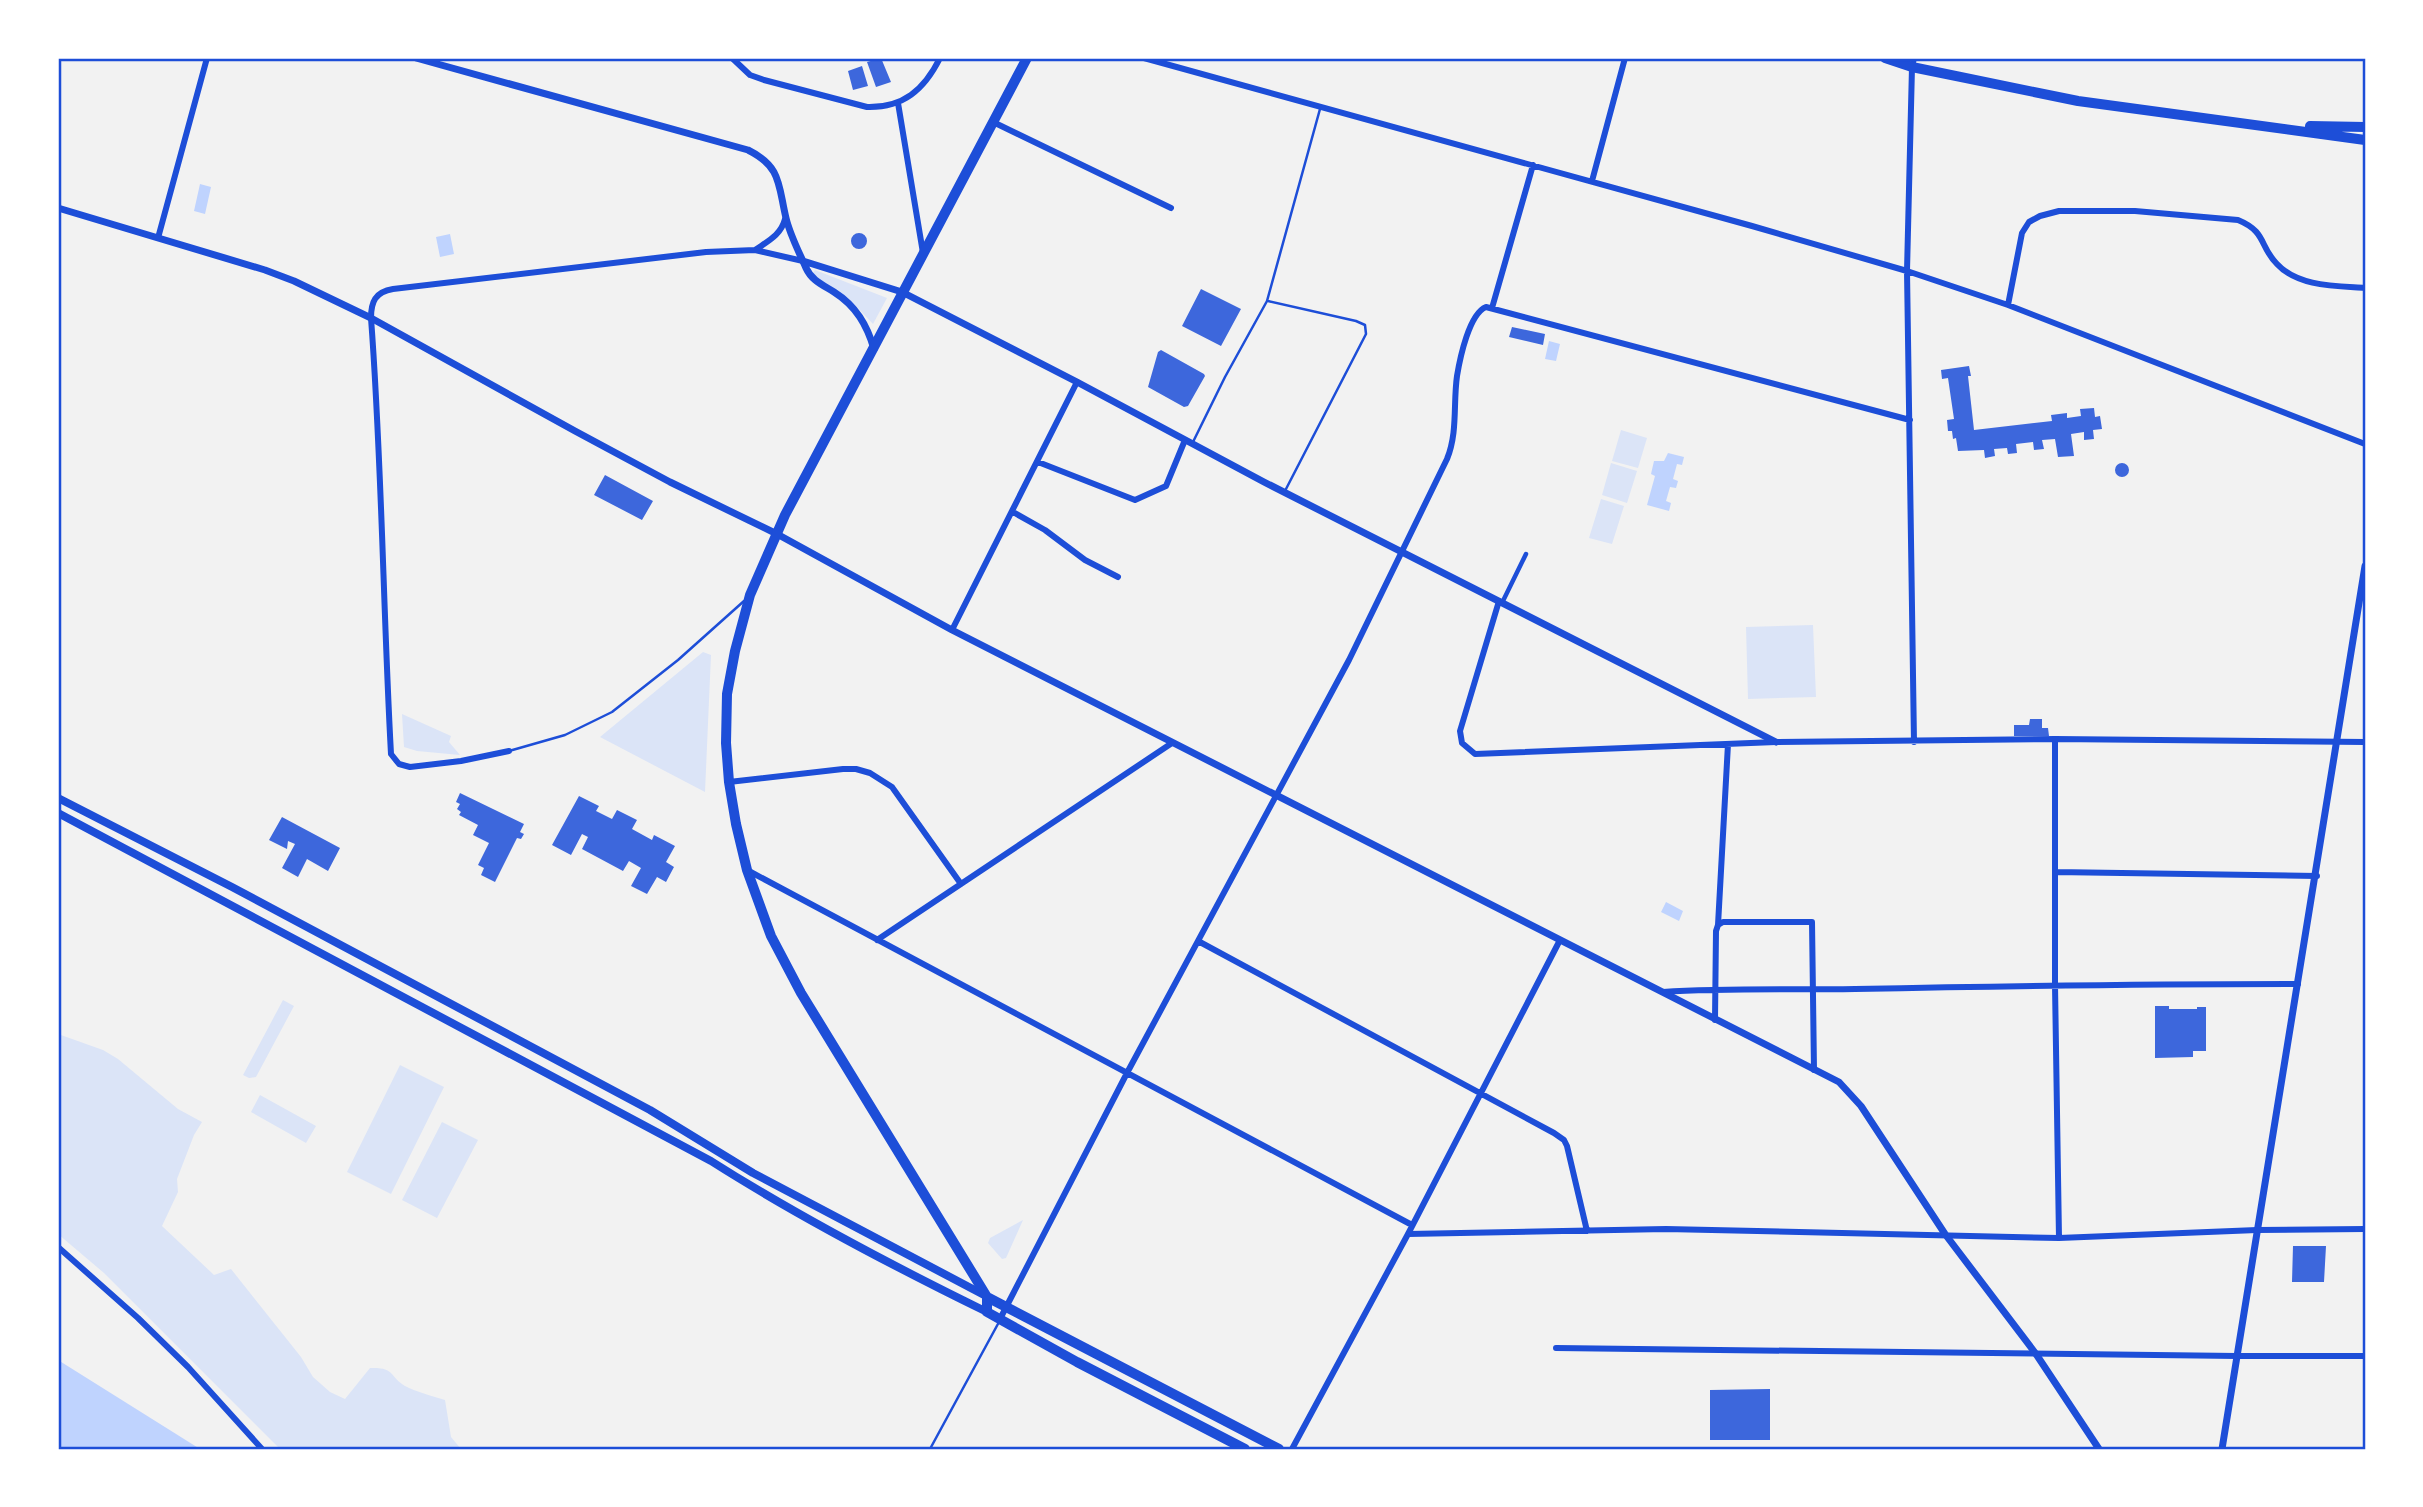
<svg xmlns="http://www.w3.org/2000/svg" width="2423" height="1507" font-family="Arial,sans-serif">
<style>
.green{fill:#dbe4f7}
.water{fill:#bfd3fe}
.building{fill:#3d67dc}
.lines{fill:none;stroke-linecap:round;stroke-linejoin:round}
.service{stroke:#1d4ed8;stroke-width:2.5}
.pedestrian{stroke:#1d4ed8;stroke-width:4.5}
.minor{stroke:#1d4ed8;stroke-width:6}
.tertiary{stroke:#1d4ed8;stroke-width:7}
.secondary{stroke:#1d4ed8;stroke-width:8}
.primary{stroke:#1d4ed8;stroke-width:10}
.trunk{stroke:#1d4ed8;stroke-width:10}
.neatline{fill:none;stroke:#1d4ed8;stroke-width:2.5}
</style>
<rect width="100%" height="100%" fill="#f2f2f2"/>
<path class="green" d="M 815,270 L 887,298 L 873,324 L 856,306 L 812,274 Z
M 1621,430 L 1647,438 L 1638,468 L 1612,461 Z
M 1611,463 L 1637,471 L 1627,503 L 1602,495 Z
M 1601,499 L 1624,506 L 1612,544 L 1589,538 Z
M 1813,625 L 1816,697 L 1748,699 L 1746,627 Z
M 703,652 L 711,655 L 705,792 L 600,737 Z
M 402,714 L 451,736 L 449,742 L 460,755 L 417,751 L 404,747 Z
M 283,1000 L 294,1006 L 256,1077 L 249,1078 L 243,1075 Z
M 58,1034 L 103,1050 L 118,1059 L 178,1109 L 202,1122 L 194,1135 L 177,1179 L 178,1192 L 162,1226 L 214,1275 L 231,1269 L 301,1357 L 313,1377 L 330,1392 L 345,1399 L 370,1368 C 395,1367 389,1376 405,1386 C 417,1392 432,1396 445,1400 L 451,1437 L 461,1449 L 280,1449 L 104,1273 L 58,1234 Z
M 400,1065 L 444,1087 L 391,1194 L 347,1172 Z
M 260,1095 L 316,1126 L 306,1143 L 251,1112 Z
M 442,1122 L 478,1140 L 437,1218 L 402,1200 Z
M 1023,1220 L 1006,1258 L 1002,1259 L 988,1243 L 990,1238 Z"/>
<path class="water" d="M 200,184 L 211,187 L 205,214 L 194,211 Z
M 450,234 L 454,254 L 440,257 L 436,237 Z
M 1549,341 L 1560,344 L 1556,361 L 1545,359 Z
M 1668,453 L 1684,457 L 1682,465 L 1677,464 L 1673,479 L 1678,481 L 1676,488 L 1670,487 L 1666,501 L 1671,503 L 1669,511 L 1647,505 L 1655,476 L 1651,474 L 1654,461 L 1664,461 Z
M 1666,902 L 1683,911 L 1679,921 L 1661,912 Z
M 58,1360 L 200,1449 L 58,1449 Z"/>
<path class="building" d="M 881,58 L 891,82 L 876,87 L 867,62 Z
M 862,66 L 868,86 L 853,90 L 848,71 Z
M851 241a8 8 0 1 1 16 0a8 8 0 1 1-16 0Z
M 1201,289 L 1241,309 L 1221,346 L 1182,326 Z
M 1512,327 L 1545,334 L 1543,345 L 1509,337 Z
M 1161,350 L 1204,374 L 1205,376 L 1188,406 L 1184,407 L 1148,387 L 1158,352 Z
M 1969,366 L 1971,376 L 1968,376 L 1974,430 L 2052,421 L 2051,415 L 2067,413 L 2067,418 L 2081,416 L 2080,409 L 2094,408 L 2095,417 L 2100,416 L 2102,429 L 2093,430 L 2094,439 L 2084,440 L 2084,432 L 2071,434 L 2074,456 L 2058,457 L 2055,439 L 2042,440 L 2044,449 L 2034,450 L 2033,442 L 2016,444 L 2017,453 L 2008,454 L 2007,448 L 1994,449 L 1995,456 L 1985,458 L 1984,450 L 1958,451 L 1956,438 L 1953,439 L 1952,431 L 1948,431 L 1947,420 L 1954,419 L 1948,378 L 1942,379 L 1941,370 Z
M2115 470a7 7 0 1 1 14 0a7 7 0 1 1-14 0Z
M 605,475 L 653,501 L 642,520 L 594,495 Z
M 2030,719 L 2042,719 L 2042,728 L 2048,728 L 2049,736 L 2014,736 L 2014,725 L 2029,725 Z
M 460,793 L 524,824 L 520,832 L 524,834 L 521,839 L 517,838 L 495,882 L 481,875 L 484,868 L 478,865 L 489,843 L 473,835 L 478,825 L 459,815 L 461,812 L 457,809 L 460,804 L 456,802 Z
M 579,796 L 599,806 L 596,811 L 612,819 L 617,810 L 637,820 L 632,829 L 652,840 L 654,835 L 675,846 L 666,862 L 674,867 L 666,882 L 657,877 L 647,894 L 631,886 L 641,868 L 629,861 L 623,871 L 582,849 L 588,837 L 582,834 L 571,855 L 552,845 Z
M 282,817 L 340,848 L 328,871 L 307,859 L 298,877 L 282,868 L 295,844 L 288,841 L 287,849 L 269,840 Z
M 2155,1006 L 2169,1006 L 2169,1009 L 2197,1009 L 2197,1007 L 2206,1007 L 2206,1051 L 2193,1051 L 2193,1057 L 2155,1058 Z
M 2293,1246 L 2326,1246 L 2324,1282 L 2292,1282 Z
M 1770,1389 L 1770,1440 L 1710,1440 L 1710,1390 Z"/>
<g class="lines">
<path class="service" d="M 1268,301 L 1356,321 L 1365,325 L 1366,334 L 1286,489
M 1192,444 L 1225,377 L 1267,301 L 1320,109
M 509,751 L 565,735 L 612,712 L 678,660 L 744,601
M 930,1449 L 999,1322"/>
<path class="pedestrian" d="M 1502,603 L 1526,554"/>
<path class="minor" d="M 732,58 L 750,75 L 764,80 L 867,107 C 903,108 924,90 940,58
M 1144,58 L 1752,226 L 1907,271 L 2008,305 L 2365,444
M 898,103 L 923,253
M 993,122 L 1171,208
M 1592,181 L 1625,58
M 158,238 L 207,58
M 755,250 C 768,241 781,235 785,219
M 2008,305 L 2022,233 L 2029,222 L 2040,216 L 2059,211 L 2135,211 L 2238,220 C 2267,232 2259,246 2277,264 C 2298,287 2337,286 2365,288
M 1492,308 L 1533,165
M 1038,462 L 1135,500 L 1166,486 L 1185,440
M 1013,512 L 1045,530 L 1085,560 L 1118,577
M 1499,601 L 1460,731 L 1462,743 L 1475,754 L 1776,742 L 2055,739 L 2365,742
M 952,630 L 1077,382
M 2055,739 L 2055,985 L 2059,1238
M 1914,742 L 1907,271 L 1912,67 L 1914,58
M 509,751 L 461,761 L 410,767 L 399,764 L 391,754 C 383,609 382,463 371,318 C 371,302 375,292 393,289 L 706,252 L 755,250 L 803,261
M 729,782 L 843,769 L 856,769 L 870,773 L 892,787 L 961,884
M 747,870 L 1412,1225
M 2055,872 L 2317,876
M 1718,925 L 1728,744
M 877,940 L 1172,743
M 1198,941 L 1554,1133 L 1564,1140 L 1567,1146 L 1587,1231
M 1663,992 C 1728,988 1791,990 1855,989 C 2003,986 2151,984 2298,984
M 1715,1020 L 1716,931 L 1718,925 L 1723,922 L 1812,922 L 1814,1070
M 1408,1234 L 1666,1229 L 2059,1238 L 2257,1230 L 2365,1229
M 58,1247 L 138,1318 L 188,1367 L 262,1449
M 1000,1319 L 1127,1073 L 1349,660 L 1447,459 C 1458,432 1453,404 1457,376 C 1460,358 1469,314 1486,307 L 1910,420
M 1556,1348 L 2237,1356 L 2365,1356
M 1292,1449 L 1408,1234 L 1560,940"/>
<path class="tertiary" d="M 416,58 L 748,150 C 782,167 778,185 786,218 C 790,235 799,252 806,268 C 812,281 823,285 834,292 C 856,306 867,325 874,349
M 58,208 L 265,270 L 294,281 L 371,318 L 575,431 L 670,482 L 777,534 L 952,630 L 1839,1082 L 1861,1106 L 1945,1234 L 2036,1354 L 2099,1449
M 803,261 L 902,292 L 1077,382 L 1264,482 L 1776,742
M 2222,1449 C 2269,1155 2319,861 2365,566"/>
<path class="secondary" d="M 58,798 L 232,887 L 650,1110 L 753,1173 L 986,1296
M 58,813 L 711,1161 C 799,1217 893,1266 987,1312"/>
<path class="primary" d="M 1027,58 L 785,515 L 750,595 L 735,651 L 727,694 L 726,743 L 729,782 L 736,824 L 747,870 L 771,936 L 801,993 L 987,1297 L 987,1312 L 1077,1362 L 1245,1449
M 987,1297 L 1279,1449"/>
<path class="trunk" d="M 1885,58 L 1912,67 L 2078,101 L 2365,140
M 2310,126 L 2365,127"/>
</g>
<rect width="2423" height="1507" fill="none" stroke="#ffffff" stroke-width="119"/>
<rect x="60" y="60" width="2304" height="1388" class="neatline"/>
</svg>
